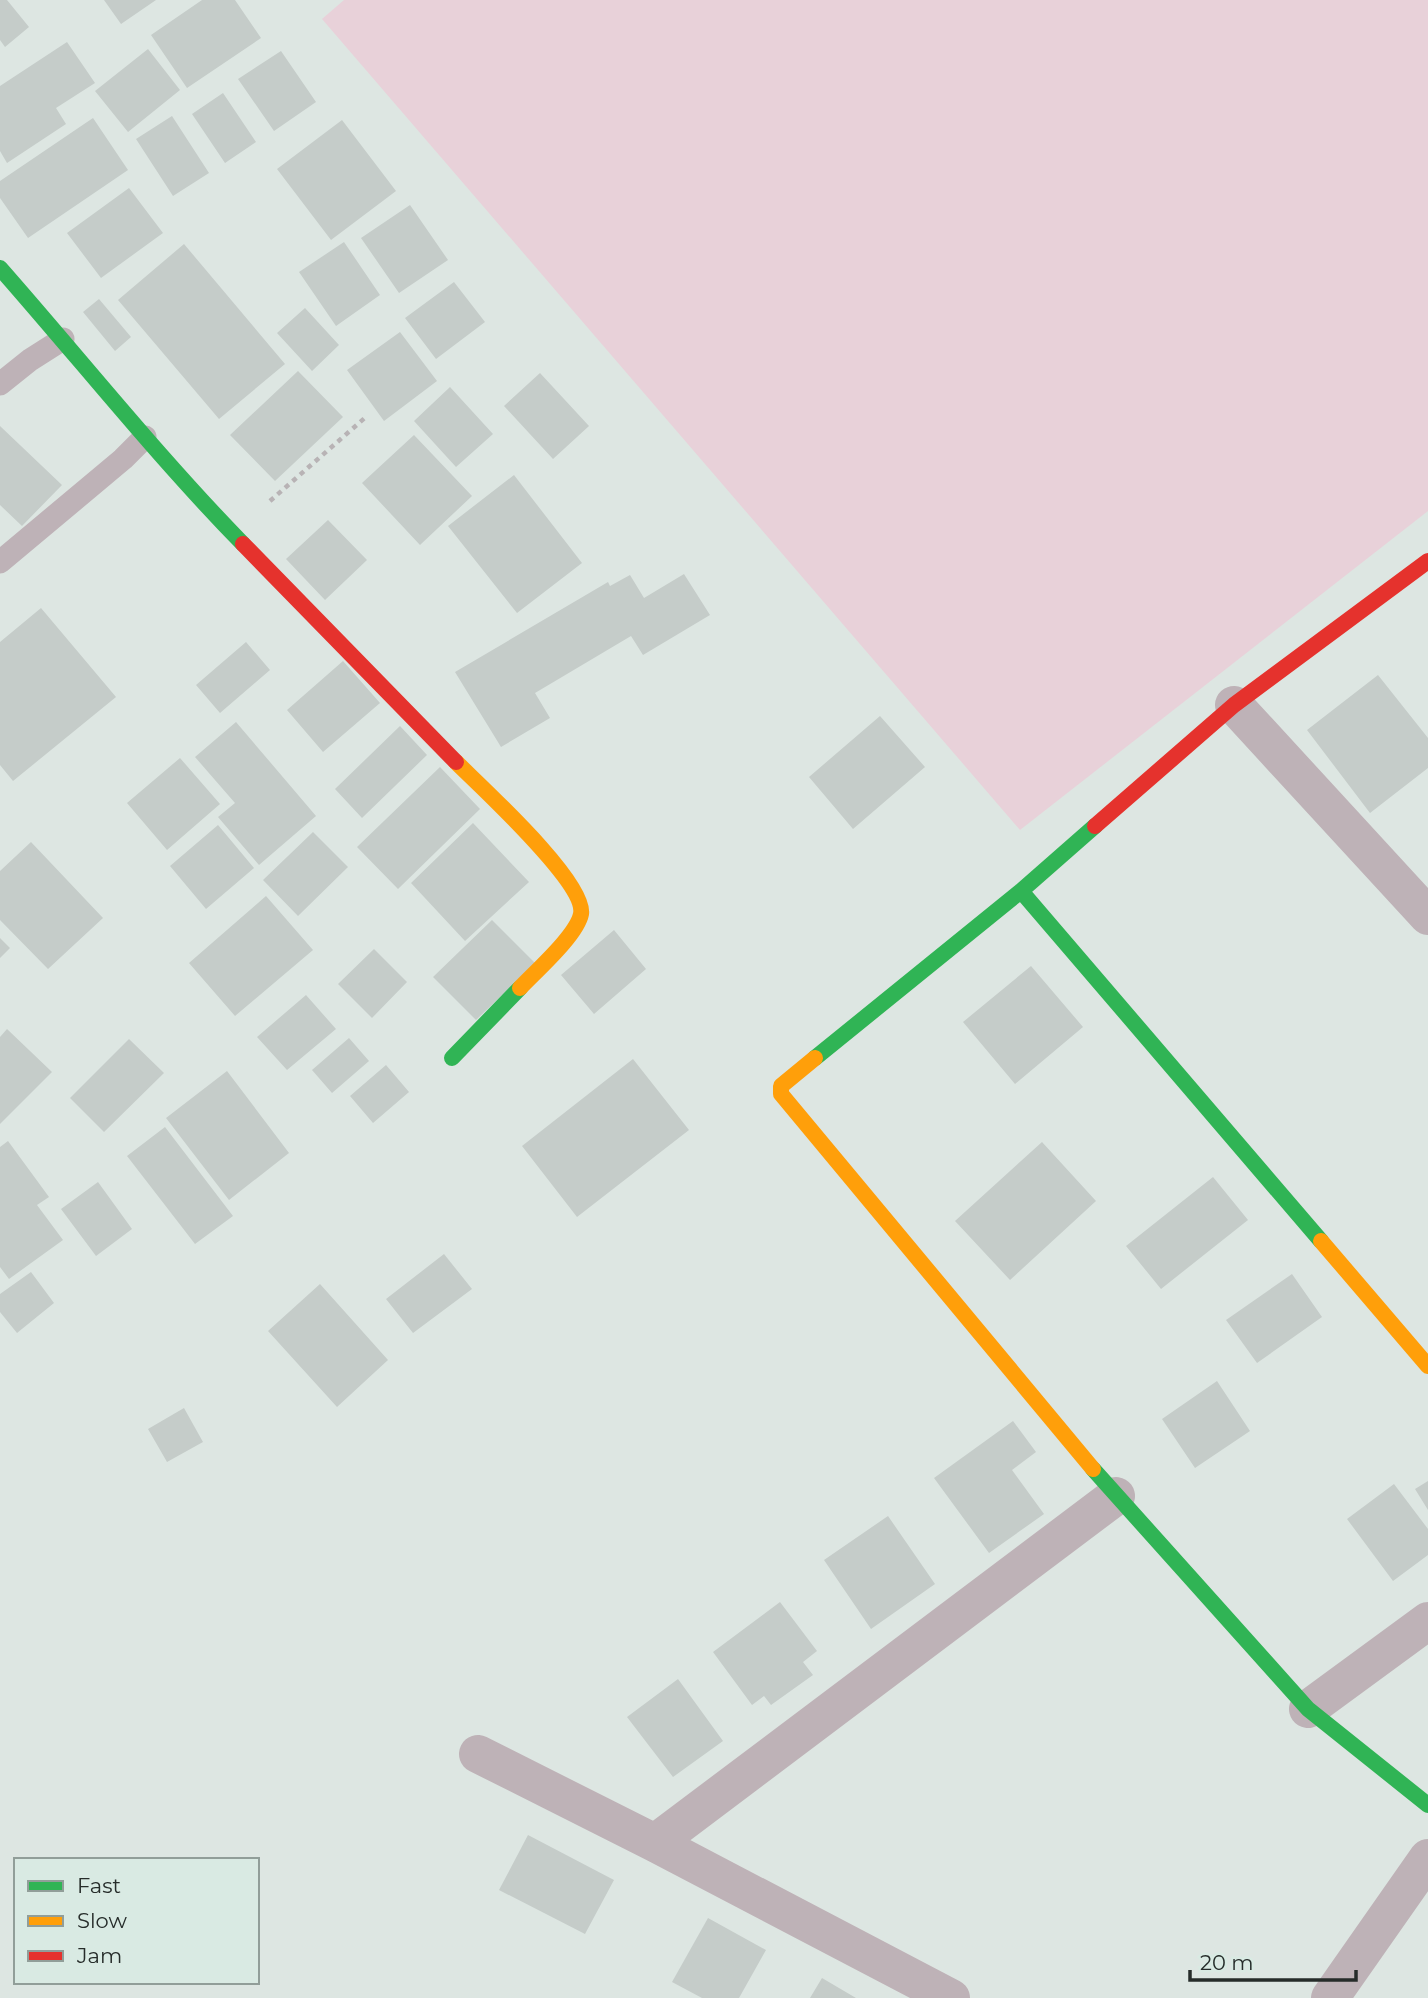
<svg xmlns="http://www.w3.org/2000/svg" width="1428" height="1998" font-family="Montserrat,sans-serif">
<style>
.green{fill:#e8d1d9}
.building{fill:#c5ccc9}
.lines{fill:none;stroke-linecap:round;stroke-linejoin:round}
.path{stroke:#b8b3b5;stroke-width:4.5;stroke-dasharray:5 5;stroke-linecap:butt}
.lane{stroke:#beb2b7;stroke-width:23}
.street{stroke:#beb2b7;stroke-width:38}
.fast{stroke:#30b455;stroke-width:16}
.slow{stroke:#ff9f0a;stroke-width:16}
.jam{stroke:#e5322d;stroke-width:16}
</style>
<rect width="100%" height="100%" fill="#dde6e2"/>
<path class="green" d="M 344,0 L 1428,0 L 1428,511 L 1020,830 L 322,19 Z"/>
<path class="building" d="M 0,0 L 7,0 L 29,27 L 5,47 L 0,40 Z
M 104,0 L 156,0 L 121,24 Z
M 202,0 L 235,0 L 261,38 L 187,88 L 151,35 Z
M 67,42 L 95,83 L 56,108 L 66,124 L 7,163 L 0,151 L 0,86 Z
M 148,49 L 180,90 L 128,132 L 95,91 Z
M 281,51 L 316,102 L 274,131 L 238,79 Z
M 223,93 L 256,142 L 225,163 L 192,114 Z
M 172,116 L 209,173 L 173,196 L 136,139 Z
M 93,118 L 128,170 L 28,238 L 0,198 L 0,181 Z
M 342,120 L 396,191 L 331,240 L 277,169 Z
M 129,188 L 163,233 L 101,278 L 67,233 Z
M 410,205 L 448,260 L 399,293 L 361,238 Z
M 344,242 L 380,295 L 336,326 L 299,272 Z
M 184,244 L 285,364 L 219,419 L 118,300 Z
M 454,282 L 485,322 L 436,359 L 405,318 Z
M 99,299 L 131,337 L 115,351 L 83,312 Z
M 305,308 L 339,345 L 312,371 L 277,333 Z
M 400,332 L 437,381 L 384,421 L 347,370 Z
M 298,371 L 343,417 L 275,481 L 230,435 Z
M 540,373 L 589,426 L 553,459 L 504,406 Z
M 450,387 L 493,434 L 456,467 L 414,421 Z
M 0,426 L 62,485 L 22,526 L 0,505 Z
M 414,435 L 472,496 L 420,545 L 362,483 Z
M 514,475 L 582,563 L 517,613 L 448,526 Z
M 328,520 L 367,560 L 325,600 L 286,559 Z
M 684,574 L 710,615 L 643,655 L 631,636 L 535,693 L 550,718 L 501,747 L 455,672 L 608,582 L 610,586 L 630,575 L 644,598 Z
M 41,608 L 116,697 L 13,781 L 0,765 L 0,642 Z
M 246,642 L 270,670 L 220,713 L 196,685 Z
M 343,661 L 380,703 L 323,752 L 287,710 Z
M 1378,675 L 1428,738 L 1428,768 L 1370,813 L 1307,730 Z
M 880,716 L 925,767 L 853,829 L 809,777 Z
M 236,722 L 316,816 L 259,865 L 218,817 L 235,803 L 195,757 Z
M 400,726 L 427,755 L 362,818 L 335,789 Z
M 180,758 L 220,804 L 167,850 L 127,803 Z
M 440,767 L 480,809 L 398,889 L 357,847 Z
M 473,823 L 529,882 L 465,941 L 411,883 Z
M 218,825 L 254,868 L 206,909 L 170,866 Z
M 313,832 L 348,867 L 298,916 L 263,880 Z
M 31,842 L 103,918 L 48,969 L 0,920 L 0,871 Z
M 266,896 L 313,950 L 235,1016 L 189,963 Z
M 492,920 L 535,963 L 476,1020 L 433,977 Z
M 614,930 L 646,969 L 594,1014 L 561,975 Z
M 0,938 L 10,948 L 0,958 Z
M 374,949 L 407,982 L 372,1018 L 338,984 Z
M 1031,966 L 1083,1027 L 1015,1084 L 963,1022 Z
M 306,995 L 336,1029 L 287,1070 L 257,1037 Z
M 7,1029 L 52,1072 L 0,1124 L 0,1037 Z
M 349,1038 L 369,1061 L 332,1093 L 312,1070 Z
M 129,1039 L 164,1073 L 104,1132 L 70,1098 Z
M 633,1059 L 689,1130 L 577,1217 L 522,1146 Z
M 386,1065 L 409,1092 L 373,1123 L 350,1096 Z
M 227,1071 L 289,1153 L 229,1200 L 166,1118 Z
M 165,1127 L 233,1216 L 195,1244 L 127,1156 Z
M 8,1141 L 49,1197 L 37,1205 L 63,1240 L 9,1279 L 0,1267 L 0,1147 Z
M 1042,1142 L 1096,1201 L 1010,1280 L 955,1221 Z
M 1213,1177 L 1248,1220 L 1161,1289 L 1126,1246 Z
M 98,1182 L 132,1229 L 96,1256 L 61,1209 Z
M 444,1254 L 472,1289 L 413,1333 L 386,1299 Z
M 31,1272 L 54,1303 L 17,1333 L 0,1312 L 0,1294 Z
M 1292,1274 L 1322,1317 L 1257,1363 L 1226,1320 Z
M 320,1284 L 388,1360 L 337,1407 L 268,1331 Z
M 1217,1381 L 1250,1431 L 1195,1468 L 1162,1419 Z
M 184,1408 L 203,1442 L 167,1462 L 148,1429 Z
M 1013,1421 L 1036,1452 L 1012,1470 L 1044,1514 L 989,1553 L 934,1478 Z
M 1428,1481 L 1428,1510 L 1415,1489 Z
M 1394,1484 L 1428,1529 L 1428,1555 L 1393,1581 L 1347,1519 Z
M 888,1516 L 935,1584 L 871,1629 L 824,1560 Z
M 780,1602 L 817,1651 L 803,1662 L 813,1675 L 771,1705 L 764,1696 L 752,1705 L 713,1652 Z
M 678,1679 L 723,1741 L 673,1777 L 627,1717 Z
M 528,1835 L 614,1880 L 585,1934 L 499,1890 Z
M 708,1918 L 766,1950 L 739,1998 L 702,1998 L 672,1982 Z
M 822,1978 L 856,1998 L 810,1998 Z"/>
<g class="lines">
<path class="path" d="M 270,501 L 367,416"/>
<path class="lane" d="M 0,384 L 30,360 L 63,339
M 0,562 L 123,459 L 145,437"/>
<path class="street" d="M 1234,705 L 1428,916
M 1308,1709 L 1428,1621
M 478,1754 L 655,1843 L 951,1998
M 655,1843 L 1116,1496
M 1330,1998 L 1428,1858"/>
<path class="fast" d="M 0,268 C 81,360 157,456 243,544
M 1021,891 L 1321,1241
M 452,1058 L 520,988
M 815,1058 L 1021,891 L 1095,826
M 1093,1469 L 1308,1709 L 1428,1805"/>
<path class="slow" d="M 456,762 C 480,786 587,883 581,914 C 577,935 536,971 520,988
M 815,1058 L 781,1086 L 781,1094 L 1093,1469
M 1321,1241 L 1428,1366"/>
<path class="jam" d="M 243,544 L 456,762
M 1095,826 L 1234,705 L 1428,561"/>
</g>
<rect x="14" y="1858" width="245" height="126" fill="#d9eae3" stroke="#919e99" stroke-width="2"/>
<rect x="28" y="1881" width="35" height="10" fill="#30b455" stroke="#919e99" stroke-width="2"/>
<text x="77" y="1893" font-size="21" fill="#262c2a">Fast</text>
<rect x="28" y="1916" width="35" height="10" fill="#ff9f0a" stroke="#919e99" stroke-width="2"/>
<text x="77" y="1928" font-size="21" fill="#262c2a">Slow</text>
<rect x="28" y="1951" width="35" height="10" fill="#e5322d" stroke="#919e99" stroke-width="2"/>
<text x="77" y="1963" font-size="21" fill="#262c2a">Jam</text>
<path d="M1190 1970v10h166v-10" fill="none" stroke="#262c2a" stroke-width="3.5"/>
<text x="1200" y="1970" font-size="21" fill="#262c2a" stroke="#d9eae3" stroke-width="5" paint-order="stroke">20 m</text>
</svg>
